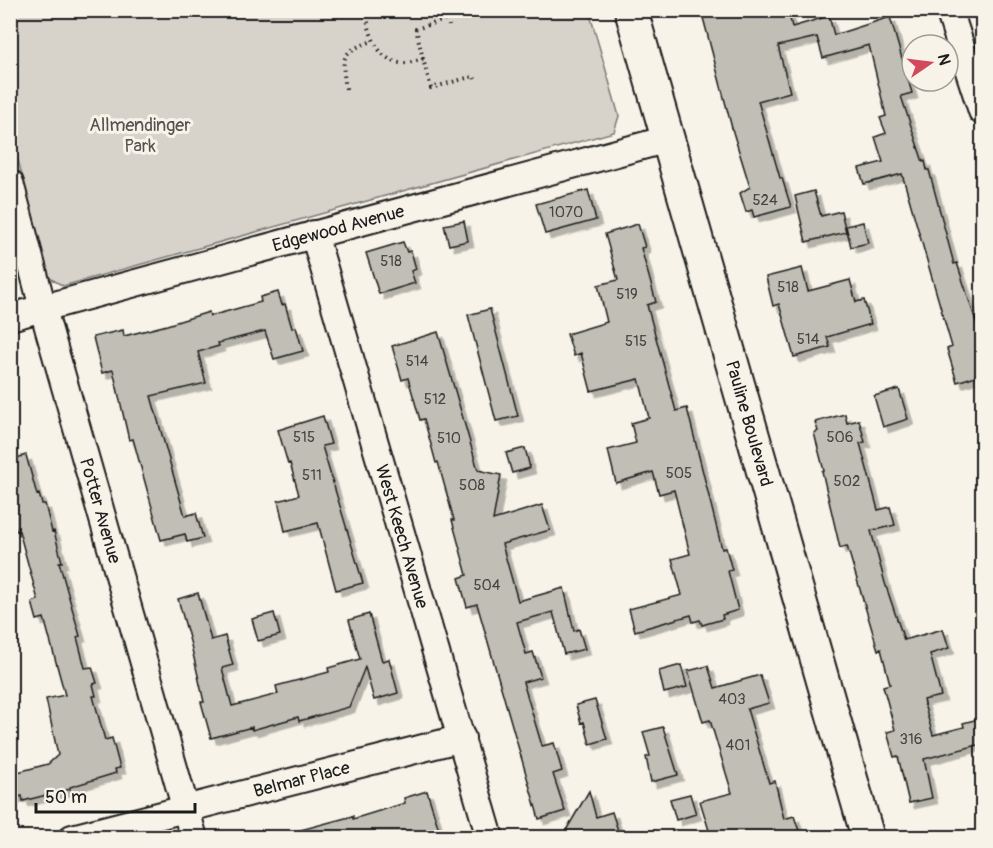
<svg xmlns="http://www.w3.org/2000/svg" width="993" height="848" font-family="Pangolin,sans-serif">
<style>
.green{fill:#d7d3cb;stroke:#7a7874;stroke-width:1.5}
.building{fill:#c0beb5;stroke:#1c1c1c;stroke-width:1.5;filter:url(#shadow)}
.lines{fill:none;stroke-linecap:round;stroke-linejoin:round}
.minor-casing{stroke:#1c1c1c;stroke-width:30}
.tertiary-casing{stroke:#1c1c1c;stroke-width:36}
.path{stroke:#1c1c1c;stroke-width:4;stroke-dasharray:1.5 4.5;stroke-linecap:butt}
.minor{stroke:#f7f3e8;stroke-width:26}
.tertiary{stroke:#f7f3e8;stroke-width:32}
.labels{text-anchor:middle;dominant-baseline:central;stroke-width:6;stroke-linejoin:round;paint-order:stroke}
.number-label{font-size:15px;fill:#454442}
.park-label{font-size:18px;fill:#545351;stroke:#f7f3e8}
.street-label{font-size:18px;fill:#1c1c1c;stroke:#f7f3e8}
</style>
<defs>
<filter id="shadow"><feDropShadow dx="5.5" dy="5.5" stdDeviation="0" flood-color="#0004"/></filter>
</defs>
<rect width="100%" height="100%" fill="#f7f3e8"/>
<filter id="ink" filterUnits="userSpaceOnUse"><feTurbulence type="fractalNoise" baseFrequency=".0167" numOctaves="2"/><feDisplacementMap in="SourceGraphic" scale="12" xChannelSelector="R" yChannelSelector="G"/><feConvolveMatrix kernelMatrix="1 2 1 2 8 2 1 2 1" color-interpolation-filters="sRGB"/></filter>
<g filter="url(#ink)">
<path class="green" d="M 10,11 L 589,11 L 619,116 L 614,132 L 63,286 L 48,277 L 11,133 Z"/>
<path class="building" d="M 701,10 L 788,10 L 792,27 L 829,16 L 834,35 L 890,17 L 912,93 L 901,96 L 923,162 L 925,161 L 927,170 L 929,170 L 954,264 L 957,263 L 982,340 L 982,374 L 957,382 L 947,349 L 952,347 L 902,174 L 864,184 L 859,168 L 883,162 L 875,137 L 886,133 L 880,118 L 886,116 L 869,45 L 823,58 L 817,37 L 778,46 L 790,92 L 758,101 L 780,178 L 782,178 L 791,207 L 754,217 L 752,210 L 746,212 L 740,193 L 750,187 L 733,132 Z
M 588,190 L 596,220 L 545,234 L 536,204 Z
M 814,191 L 821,216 L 841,211 L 846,232 L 806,242 L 795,196 Z
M 464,221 L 468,241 L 449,245 L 444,225 Z
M 863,222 L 868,243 L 851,247 L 846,226 Z
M 638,224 L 645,247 L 641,248 L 656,302 L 647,305 L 676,411 L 687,408 L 722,549 L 726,548 L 732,570 L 728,571 L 738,610 L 722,615 L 723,619 L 702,625 L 700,620 L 693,622 L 691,615 L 635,631 L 629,609 L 682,595 L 672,559 L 690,554 L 674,490 L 659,494 L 653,472 L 616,483 L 608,450 L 636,443 L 631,423 L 649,418 L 639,379 L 591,391 L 581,353 L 574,356 L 567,334 L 607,322 L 598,285 L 618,280 L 605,234 Z
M 403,242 L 407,252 L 411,251 L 416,269 L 411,271 L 415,283 L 379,294 L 366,253 Z
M 802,268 L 808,291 L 850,280 L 856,302 L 864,300 L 871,324 L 827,337 L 830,347 L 794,357 L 779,304 L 773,306 L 766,277 Z
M 278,292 L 282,305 L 285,304 L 292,328 L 296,327 L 303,351 L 274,359 L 265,331 L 218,343 L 219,346 L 198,352 L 206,383 L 151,396 L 185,516 L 196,513 L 203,538 L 187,542 L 185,534 L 161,540 L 133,439 L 129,440 L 113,370 L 102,373 L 93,337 L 123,330 L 124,336 L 167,325 L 209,312 L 210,316 L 261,302 L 260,297 Z
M 490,309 L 518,416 L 496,421 L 468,315 Z
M 438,332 L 478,470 L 501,475 L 493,520 L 542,505 L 550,530 L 502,544 L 518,601 L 564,588 L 574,631 L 579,629 L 585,649 L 564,654 L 553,612 L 517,622 L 526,654 L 533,652 L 541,677 L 523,682 L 542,746 L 554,743 L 562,771 L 553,774 L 565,811 L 539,819 L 477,604 L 467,607 L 459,578 L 467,575 L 452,520 L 454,520 L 438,462 L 436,463 L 424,419 L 420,420 L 408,378 L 402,380 L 392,346 Z
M 899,389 L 908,419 L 883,427 L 874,396 Z
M 845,414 L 847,423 L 859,420 L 865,442 L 860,443 L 878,510 L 890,507 L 895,525 L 871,531 L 885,583 L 904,640 L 943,629 L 949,648 L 930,654 L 941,696 L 923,700 L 933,735 L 964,727 L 963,723 L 982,718 L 982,744 L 924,759 L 932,798 L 909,803 L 898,756 L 894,757 L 887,732 L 895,730 L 883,686 L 890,684 L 881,649 L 878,650 L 847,546 L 840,548 L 822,471 L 824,471 L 814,433 L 818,431 L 815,422 Z
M 323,416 L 331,444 L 322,446 L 363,583 L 336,590 L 318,523 L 285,531 L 278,501 L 299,495 L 290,463 L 288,464 L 278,430 Z
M 525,448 L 530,468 L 512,473 L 506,453 Z
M 26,455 L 37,495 L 39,494 L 42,504 L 45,504 L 52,532 L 54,531 L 62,562 L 59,562 L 80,636 L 77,637 L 85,668 L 92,667 L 97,683 L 93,684 L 96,696 L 93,696 L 105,740 L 112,738 L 120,768 L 115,769 L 116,773 L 70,787 L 70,789 L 23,801 L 22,796 L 10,799 L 10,774 L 48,764 L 58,755 L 46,699 L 65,695 L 44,618 L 37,620 L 32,602 L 38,600 L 19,531 L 16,531 L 13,522 L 10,522 L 10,460 Z
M 198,593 L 211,640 L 225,636 L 233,665 L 222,668 L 232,706 L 278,694 L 276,686 L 329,672 L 328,668 L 360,659 L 349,620 L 369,614 L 382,661 L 389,659 L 398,693 L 374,700 L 365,667 L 349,707 L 299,721 L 298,717 L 252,730 L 252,727 L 211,738 L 201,702 L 204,702 L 191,645 L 178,599 Z
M 274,613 L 280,635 L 258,641 L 252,619 Z
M 681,665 L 687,687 L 664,693 L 659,671 Z
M 708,666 L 715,688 L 760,675 L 769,703 L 747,709 L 769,783 L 775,781 L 784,819 L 794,816 L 801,837 L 711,837 L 700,801 L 732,793 L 710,720 L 703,722 L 688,671 Z
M 595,700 L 607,739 L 590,744 L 584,722 L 581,723 L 576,705 Z
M 663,727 L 678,775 L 651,782 L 646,757 L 650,756 L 643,732 Z
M 427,791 L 439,830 L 416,837 L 413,830 L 389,837 L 294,837 L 293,832 L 353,816 L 353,819 L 405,803 L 404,798 Z
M 589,791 L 596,817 L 612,812 L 620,837 L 562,837 Z
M 690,794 L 696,814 L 676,820 L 670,799 Z"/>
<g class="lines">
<defs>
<g id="minor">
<path d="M 949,10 L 982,111"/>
<path id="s1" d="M 10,183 L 48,327 L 194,838"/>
<path id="s2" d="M 314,234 L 490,838"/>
<path id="s3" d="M 10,317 L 668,139"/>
<path id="s4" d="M 72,838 L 462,738"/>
</g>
<g id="tertiary">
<path id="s5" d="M 631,10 L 868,838"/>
</g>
</defs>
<use href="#minor" class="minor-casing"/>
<use href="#tertiary" class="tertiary-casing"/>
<path class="path" d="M 366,10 C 368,31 376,59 400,63 C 407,64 416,61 423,59 L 431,88 L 474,76 L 475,79
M 448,19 L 449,26
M 423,59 L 416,29 L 448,19 L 451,10
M 346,89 C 341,56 341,52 373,41"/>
<use href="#minor" class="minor"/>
<use href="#tertiary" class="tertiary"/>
</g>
</g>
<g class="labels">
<g class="number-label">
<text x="765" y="200">524</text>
<text x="566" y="212">1070</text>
<text x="391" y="261">518</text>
<text x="788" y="287">518</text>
<text x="627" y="294">519</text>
<text x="808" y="339">514</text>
<text x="636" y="341">515</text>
<text x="417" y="361">514</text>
<text x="435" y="399">512</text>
<text x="304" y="437">515</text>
<text x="840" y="437">506</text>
<text x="449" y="438">510</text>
<text x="679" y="473">505</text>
<text x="312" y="475">511</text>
<text x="847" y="481">502</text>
<text x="472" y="485">508</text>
<text x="487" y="585">504</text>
<text x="732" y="699">403</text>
<text x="911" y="739">316</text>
<text x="738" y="745">401</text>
</g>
<g class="park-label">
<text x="140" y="125">Allmendinger<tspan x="140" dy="21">Park</tspan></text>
</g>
<g class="street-label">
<text stroke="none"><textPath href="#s3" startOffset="340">Edgewood Avenue</textPath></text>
<text stroke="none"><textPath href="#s5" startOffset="430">Pauline Boulevard</textPath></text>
<text stroke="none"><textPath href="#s1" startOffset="340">Potter Avenue</textPath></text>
<text stroke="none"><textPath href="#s2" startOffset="315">West Keech Avenue</textPath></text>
<text stroke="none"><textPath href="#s4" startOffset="237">Belmar Place</textPath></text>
</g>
</g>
<rect width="993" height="848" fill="none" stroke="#f7f3e8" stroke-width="36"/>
<rect x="18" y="18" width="957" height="812" fill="none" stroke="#1c1c1c" stroke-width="2" filter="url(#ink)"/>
<g transform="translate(930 63) rotate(76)"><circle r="28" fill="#f7f3e8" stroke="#9f9d96" stroke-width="1.5"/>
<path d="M0-4.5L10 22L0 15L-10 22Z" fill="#d1495b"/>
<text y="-9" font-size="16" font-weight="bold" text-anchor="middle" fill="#1c1c1c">N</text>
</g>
<path d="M36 803v9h159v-9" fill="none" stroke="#1c1c1c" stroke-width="3"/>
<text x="45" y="803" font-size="18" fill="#1c1c1c" stroke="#f7f3e8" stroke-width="4.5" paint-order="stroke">50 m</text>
</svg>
